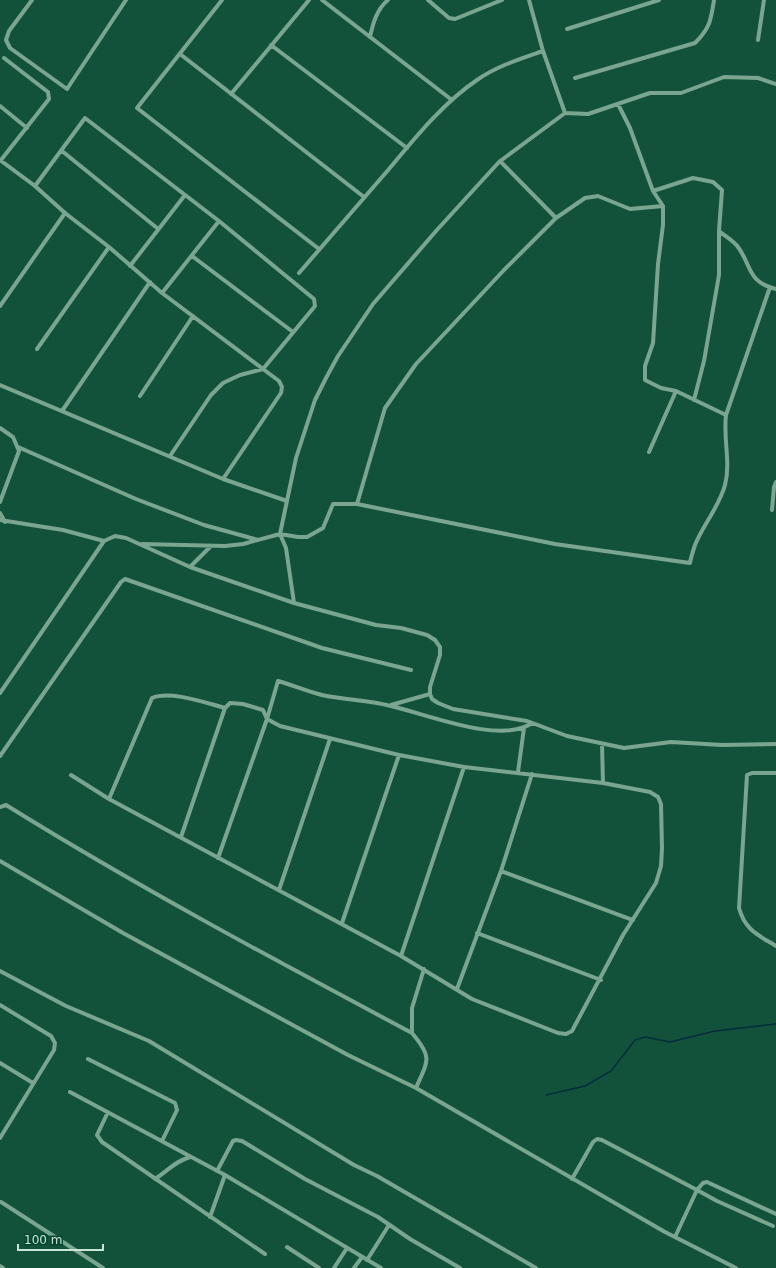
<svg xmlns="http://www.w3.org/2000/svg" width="776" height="1268" font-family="'DejaVu Sans',sans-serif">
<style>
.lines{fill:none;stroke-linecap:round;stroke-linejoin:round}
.stream{stroke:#032e3b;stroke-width:1.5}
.minor{stroke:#7aa590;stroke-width:4}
</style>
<rect width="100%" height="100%" fill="#13523a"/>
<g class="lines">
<path class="stream" d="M 546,1095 L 585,1086 L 611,1071 L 635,1040 L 645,1037 L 670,1042 L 715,1031 L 776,1024"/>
<path class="minor" d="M 32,0 L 9,31 L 6,40 L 10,48 L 67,89 L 126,0
M 222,0 L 137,108 L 319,249
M 322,0 L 452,100
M 428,0 L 449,18 L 455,19 L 502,0
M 529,0 L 543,51 L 565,113
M 567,29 L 659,0
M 370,37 C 373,23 377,9 388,0
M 758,40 L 764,0
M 271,45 L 407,148
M 180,54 L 364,197
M 575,78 L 695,43 C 710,28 711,20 714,0
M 231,94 L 309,0
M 618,104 L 630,128 L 653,191 L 693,178 L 713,182 L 722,190 L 719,231 C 725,236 734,241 738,247 C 752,266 747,282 776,289
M 0,106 L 27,128
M 62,151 L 157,228
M 0,160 L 35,186 L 65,213 L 109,247 L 162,293 L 279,381 L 282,387 L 281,393 L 223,479
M 1,160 L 49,99 L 48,92 L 4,58
M 35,186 L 85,118 L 219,221 L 314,299 L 315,306 L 263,369 L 240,375 L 223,383 L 211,395 L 170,456
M 653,191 L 663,206 L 663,225 L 658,264 L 653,343 L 645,366 L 645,380 L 661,388 L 676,391 L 726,415 L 770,287
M 556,218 L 585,198 L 598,196 L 630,209 L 663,206
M 192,256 L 293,332
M 130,266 L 185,195
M 299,273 C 329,238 359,204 389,169 C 415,138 443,103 477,80 C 497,66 520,59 543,51
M 162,293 L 219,221
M 0,306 L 65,213
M 37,349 L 109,247
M 0,385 L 223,479 L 287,501
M 140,396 L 193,316
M 694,400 L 704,361 L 719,275 L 719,231
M 62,411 L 150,282
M 0,428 L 13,437 L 19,451 L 0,502
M 18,447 L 136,499 L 204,525 L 258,540
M 649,452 L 676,391
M 357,504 L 555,544 L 690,563 C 691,557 693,551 695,545 C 703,525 719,507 725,485 C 731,462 723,439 726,415
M 772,510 L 774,487 L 776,482
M 0,513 L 5,522
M 0,520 L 63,530 L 104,541
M 142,544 L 225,546 L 243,544 L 280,534 L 298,537 L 307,537 L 323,528 L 333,504 L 357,504 L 385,408 L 416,364 L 504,270 L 556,218 L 500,161
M 190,567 L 211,546
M 294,603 L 286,548 L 280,534 L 296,458 L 315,400 L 326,378 L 338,356 L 373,304 L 436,231 L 499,162 L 565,113 L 588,114 L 650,93 L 681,93 L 724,77 L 758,78 L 776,84
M 0,693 L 104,541 L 115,536 L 126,538 L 190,567 L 294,603 L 376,625 L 401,628 L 427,635 L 435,640 L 440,647 L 440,655 L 430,687 L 430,694 L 432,699 L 438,703 L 453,709 L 527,721 L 567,736 L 624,748 L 671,742 L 722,745 L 776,744
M 391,705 L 430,694
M 602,744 L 603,783
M 0,756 L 121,582 L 125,579 L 322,648 L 411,670
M 518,772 L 524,728
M 776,773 L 752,773 L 747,775 L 739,908 C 745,930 758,935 776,946
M 71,775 L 109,799 L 401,956 L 472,999 L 558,1033 L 566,1034 L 572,1031 L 623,935 L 656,883 L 661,866 L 662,848 L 661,804 L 658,797 L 650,792 L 603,783 L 464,767 L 399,755 L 280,726 L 267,719 L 263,710 L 243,704 L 230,703 L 225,708 L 181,837
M 109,799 L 152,698 C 170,690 206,703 225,708
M 0,807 L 6,805 C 138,887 275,960 412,1033 C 433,1058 428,1060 416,1088
M 218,858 L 267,719 L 278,681 C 292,685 307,691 322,695 C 344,700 368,700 391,706 C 427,714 500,745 532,723
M 0,861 L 123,933 L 348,1055 L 416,1088 L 665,1232 L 736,1268
M 501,871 L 633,920
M 279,890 L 330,739
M 342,923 L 399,755
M 477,933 L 601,980
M 401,956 L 464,767
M 0,971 L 66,1006 L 149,1041 L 354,1165 L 377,1176 L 536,1268
M 457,989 L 501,871 L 532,774
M 0,1005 L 51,1036 L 55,1043 L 54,1050 L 0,1138
M 412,1033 L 412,1008 L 424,969
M 88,1059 L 175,1103 L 177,1110 L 162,1141
M 0,1063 L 33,1083
M 70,1092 L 225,1175 L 381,1268
M 108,1112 L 97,1135 L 102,1142 L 265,1254
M 217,1171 L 233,1141 L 236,1140 L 242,1141 L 305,1179 L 378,1217 L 410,1239 L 460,1268
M 155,1179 C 169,1170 174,1162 190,1157
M 572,1179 L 593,1142 L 597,1139 L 602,1140 L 697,1190 L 703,1183 L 707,1182 L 776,1214
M 1,1202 L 103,1268
M 210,1217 L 225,1175
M 675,1237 L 697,1190 L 717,1201 L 773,1226
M 287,1247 L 319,1268
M 367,1260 L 389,1225
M 0,1266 L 3,1268
M 334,1268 L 347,1248
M 354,1268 L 362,1257"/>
</g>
<path d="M18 1244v6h85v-6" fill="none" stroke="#c8e5d6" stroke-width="2"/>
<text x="24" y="1244" font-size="12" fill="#c8e5d6" stroke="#024730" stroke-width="3" paint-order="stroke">100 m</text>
</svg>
